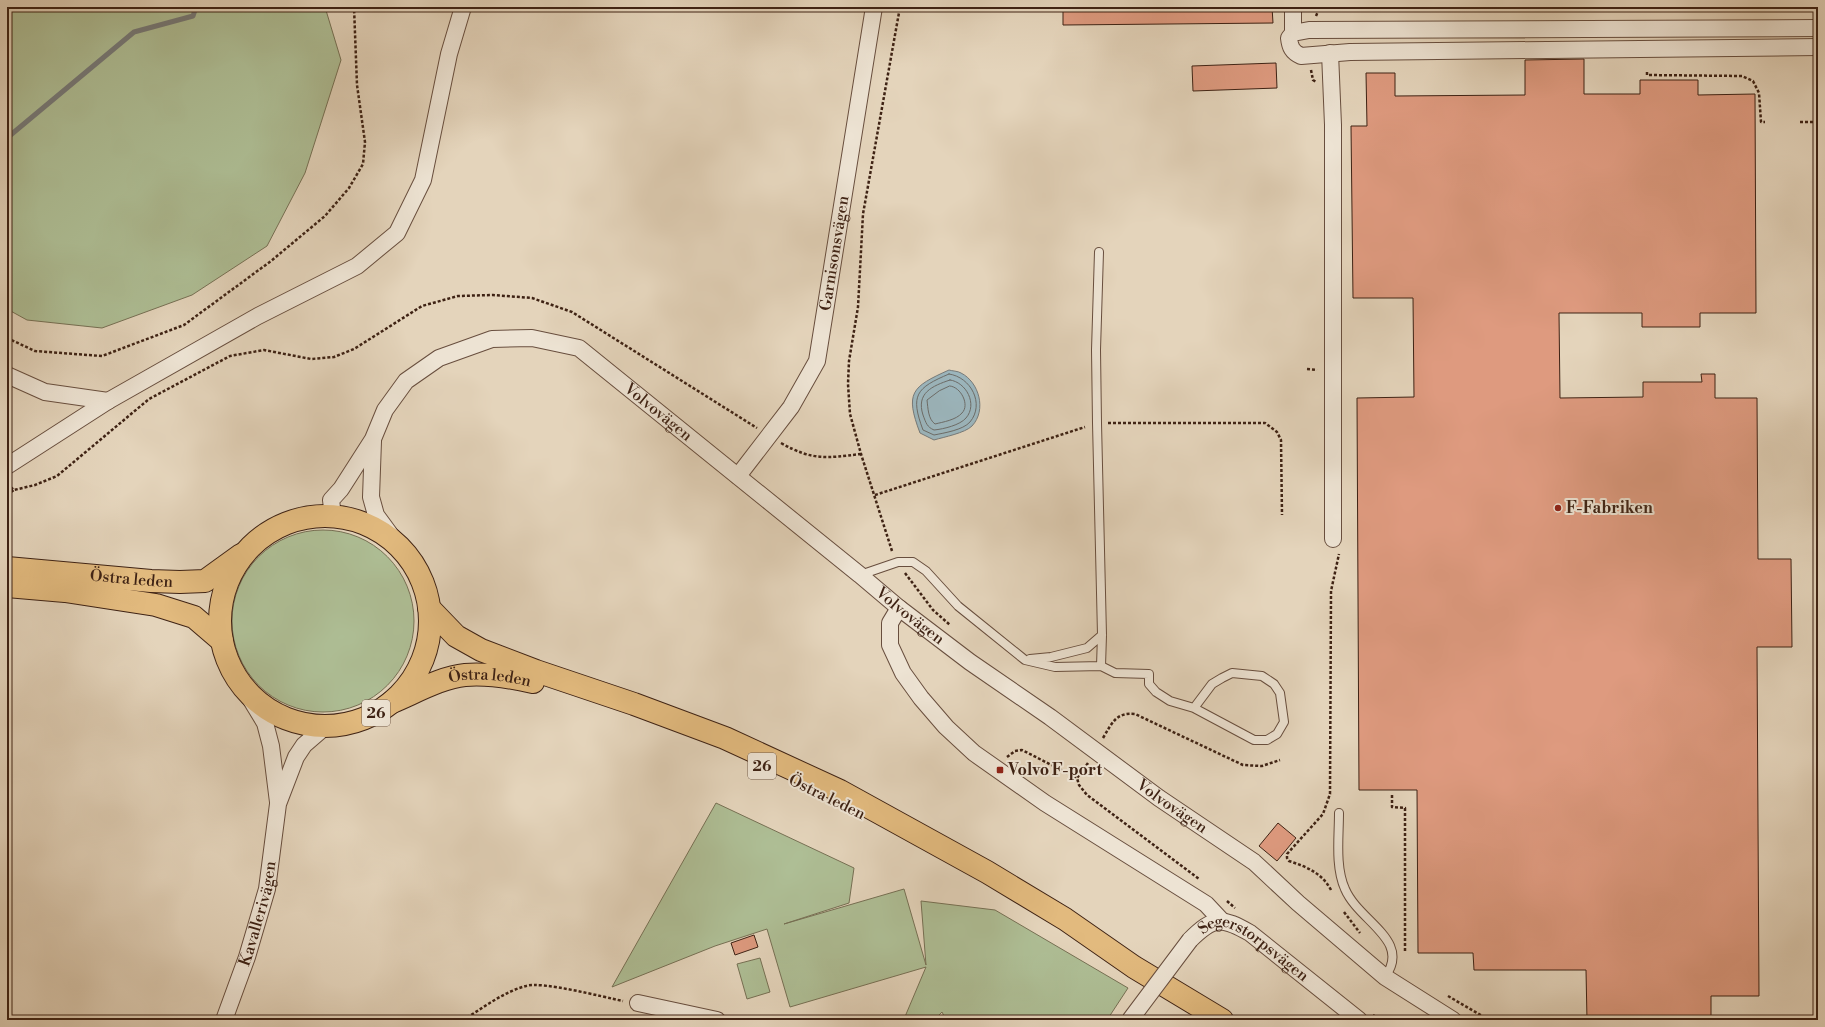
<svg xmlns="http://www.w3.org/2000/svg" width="1825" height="1027" font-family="'Libre Bodoni',serif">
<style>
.green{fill:#aebe95;stroke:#767054}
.water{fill:#9bb5bc;stroke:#767a79}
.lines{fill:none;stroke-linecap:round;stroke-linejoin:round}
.shore{stroke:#6c6c68;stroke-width:1}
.stream{stroke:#767a79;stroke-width:5}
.building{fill:#de9a7f;stroke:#3e2214}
.service-casing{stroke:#684e3e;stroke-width:10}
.minor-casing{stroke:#684e3e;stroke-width:18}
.trunk-casing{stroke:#3e2214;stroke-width:24}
.path{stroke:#3e2214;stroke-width:2.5;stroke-dasharray:3 2;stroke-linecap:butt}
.service{stroke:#ede3d3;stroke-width:8}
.minor{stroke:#ede3d3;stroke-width:16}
.trunk{stroke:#e2ba7e;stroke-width:22}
.minor-bridge-casing{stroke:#684e3e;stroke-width:18;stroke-linecap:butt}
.minor-bridge{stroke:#ede3d3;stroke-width:16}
.poi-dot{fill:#8f2418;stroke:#ede3d3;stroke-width:1.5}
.labels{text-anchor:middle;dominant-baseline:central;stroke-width:4;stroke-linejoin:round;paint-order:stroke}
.shield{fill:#ede3d3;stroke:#725c4d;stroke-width:1}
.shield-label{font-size:15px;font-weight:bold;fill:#3e2214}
.street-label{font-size:16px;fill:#3e2214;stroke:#ede3d3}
.poi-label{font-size:16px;font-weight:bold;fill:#3e2214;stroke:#ede3d3;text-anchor:start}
</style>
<rect width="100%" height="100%" fill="#e4d4bb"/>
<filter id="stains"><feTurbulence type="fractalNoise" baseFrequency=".005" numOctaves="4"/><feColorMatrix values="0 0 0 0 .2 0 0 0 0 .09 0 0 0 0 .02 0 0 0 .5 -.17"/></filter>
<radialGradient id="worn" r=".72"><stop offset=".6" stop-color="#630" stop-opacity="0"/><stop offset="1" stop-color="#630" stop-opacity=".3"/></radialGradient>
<path class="green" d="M 7,7 L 325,7 L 341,60 L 305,173 L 267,246 L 192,295 L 102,328 L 27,320 L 7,309 Z
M232 621a91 91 0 1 1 182 0a91 91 0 1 1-182 0Z
M 716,803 L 854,868 L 849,903 L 784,924 L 904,889 L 926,965 L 921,901 L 995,910 L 1128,988 L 1107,1020 L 946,1020 L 942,1012 L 934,1020 L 905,1020 L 904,1019 L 926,967 L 790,1007 L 767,929 L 715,946 L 612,987 Z
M 760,958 L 770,992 L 747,999 L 737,964 Z"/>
<path class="water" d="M 949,370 C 952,371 958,371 961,373 C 979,382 987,410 972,426 C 965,433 944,437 934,440 L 920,433 C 905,393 911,387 949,370 Z"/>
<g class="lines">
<path class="shore" d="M 949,374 C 971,377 985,404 970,422 C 963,430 944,433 934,435 L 923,430 C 910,395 916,388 949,374 Z
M 950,380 C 966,382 978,404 966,418 C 960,425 944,429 934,430 C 927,427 926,423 923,415 C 916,393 932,386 950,380 Z
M 950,386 C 961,387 970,405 962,413 C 956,420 943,422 935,424 C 928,419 928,408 927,400 L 939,391 Z"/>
<path class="stream" d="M 7,138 L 134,32 L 193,16 L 196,7"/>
</g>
<path class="building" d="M 1063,7 L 1272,7 L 1273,23 L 1063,25 Z
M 1584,59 L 1584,94 L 1640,94 L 1640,80 L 1698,80 L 1698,95 L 1755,94 L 1756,313 L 1700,313 L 1700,327 L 1642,327 L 1642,313 L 1559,313 L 1560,398 L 1643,397 L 1643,382 L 1702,382 L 1701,374 L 1715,374 L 1715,398 L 1757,398 L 1758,559 L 1791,559 L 1792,647 L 1757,647 L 1759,996 L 1711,996 L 1711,1020 L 1587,1020 L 1586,970 L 1474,970 L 1473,953 L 1418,953 L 1417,790 L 1359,790 L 1357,398 L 1414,397 L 1413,298 L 1353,298 L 1351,126 L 1367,126 L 1366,73 L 1395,73 L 1395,96 L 1525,95 L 1525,60 Z
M 1276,63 L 1277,88 L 1193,91 L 1192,66 Z
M 1278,823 L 1296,838 L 1277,861 L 1259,846 Z
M 754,935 L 758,947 L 735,955 L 731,943 Z"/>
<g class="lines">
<defs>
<path id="service" d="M 1099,252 L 1096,350 L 1097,423 L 1102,635 L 1101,666
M 860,575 L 898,562 L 913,562 L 926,571 L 958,606 L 1025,660 L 1055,667 L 1101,666 L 1115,673 L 1149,674 L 1149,684 L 1156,692 L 1170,701 L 1194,708 L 1254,740 L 1267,740 L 1277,734 L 1284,722 L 1280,693 L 1274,684 L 1262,676 L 1232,673 L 1222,678 L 1212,684 L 1194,708
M 1030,659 L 1051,657 L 1087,648 L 1102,635
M 1339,813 C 1339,837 1335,867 1345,889 C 1359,922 1412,940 1385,977"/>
<g id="minor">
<path d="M 1293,7 L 1293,33"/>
<path d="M 1818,28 L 1309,30 L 1293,33 L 1289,38 C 1290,47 1292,52 1301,56 L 1350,52 L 1818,47"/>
<path d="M 1330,53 L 1333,125 L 1333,539"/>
<path d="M 7,375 L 45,392 L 108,401"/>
<path d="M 373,441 L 371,497 L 376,515 L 398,545"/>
<path d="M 7,466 L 108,401 L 258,316 L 357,266 L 397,233 L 423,180 L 449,54 L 463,7"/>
<path id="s1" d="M 738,476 L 791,407 L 817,361 L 874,7"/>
<path id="s2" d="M 333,516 L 331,500 L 341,489 L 373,439 L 385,410 L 406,381 L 439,358 L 492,339 L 532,338 L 579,348 L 860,575 L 899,608 L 970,662 L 1050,717 L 1159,798 L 1254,862 L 1298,903 L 1385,977 L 1453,1020"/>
<path d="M 899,608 L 890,623 L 890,645 L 903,673 L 921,698 L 946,727 L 974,753 L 1045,803 L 1206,904 L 1221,920"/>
<path d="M 242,685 L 265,723 L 271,746 L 278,802"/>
<path id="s3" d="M 1190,940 C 1214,916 1222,917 1250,933 L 1359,1020"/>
<path d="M 638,1003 L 717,1020"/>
<path id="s4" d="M 224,1020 L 247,957 L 267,889 L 278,804 L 296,757 L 304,745 L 326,726"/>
</g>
<g id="trunk">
<circle cx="325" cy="621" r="105"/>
<path id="s5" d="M 7,568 L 151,581 L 180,582 L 205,581 L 241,555"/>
<path d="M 7,586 L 65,591 L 156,605 L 194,617 L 222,641"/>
<path d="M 429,608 L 456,636 L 481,650 L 536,671 L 634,704 L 725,738 L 840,791 L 987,872 L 1065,919 L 1134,967 L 1222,1020"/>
<path id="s6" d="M 392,702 C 414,693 442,677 465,675 C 488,673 511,677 533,682"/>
</g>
</defs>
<use href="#service" class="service-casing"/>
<use href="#minor" class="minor-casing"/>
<use href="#trunk" class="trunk-casing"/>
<path class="path" d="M 1587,7 L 1647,8 L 1647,12
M 1316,16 L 1320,7
M 1311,70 L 1313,80 L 1316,82
M 1647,72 L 1647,75 L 1742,76 L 1753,81 L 1759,93 L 1761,122 L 1765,122
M 1800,122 L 1816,122
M 7,338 L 35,351 L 102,356 L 184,325 L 271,261 L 325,216 L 349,188 L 363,164 L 365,142 L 357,85 L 354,7
M 7,346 L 11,339
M 1307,369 L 1317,370
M 1108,423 L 1265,423 L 1277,432 L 1281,440 L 1282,515
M 781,443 C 813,461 826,458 861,454
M 7,484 L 14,490 L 35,485 L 57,476 L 149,399 L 230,356 L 264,350 L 311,359 L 334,357 L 354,349 L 422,306 L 458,296 L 493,295 L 532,298 L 572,312 L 757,428
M 7,495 L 14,490
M 875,495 L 1085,427
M 892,551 L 861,454 L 850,414 L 848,384 L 849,361 L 858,307 L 863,214 L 900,7
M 905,573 L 933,610 L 950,625
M 1103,738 C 1112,723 1116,712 1135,714 L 1243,765 L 1262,766 L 1280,760
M 1007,757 L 1015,751 L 1022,750 L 1077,778
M 1088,763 L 1077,778 L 1079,785 L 1087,795 L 1199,879
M 1392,795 L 1392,807 L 1405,808 L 1405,951
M 1331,890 C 1322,873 1307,867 1289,861 L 1287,858 L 1287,854 L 1323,814 L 1330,794 L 1331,591 L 1339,554
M 1227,901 L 1235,908
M 1344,912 L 1360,933
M 1816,982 L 1815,933 L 1818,933
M 1448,996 L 1489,1020
M 1373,1015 L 1380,1020
M 463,1020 C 483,1008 503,992 526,986 C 542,981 603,997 623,1001"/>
<use href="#service" class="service"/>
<use href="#minor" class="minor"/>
<use href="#trunk" class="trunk"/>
<defs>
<path id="minor-bridge" d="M 1130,1020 L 1190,940"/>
</defs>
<use href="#minor-bridge" class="minor-bridge-casing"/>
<use href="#minor-bridge" class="minor-bridge"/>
</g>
<g class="poi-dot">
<circle cx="1558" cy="508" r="4"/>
<rect x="996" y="766" width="8" height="8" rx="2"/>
</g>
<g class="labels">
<g class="shield">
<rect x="362" y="700" width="28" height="26" rx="3"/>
<rect x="748" y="753" width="28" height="26" rx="3"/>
</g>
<g class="shield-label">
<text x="376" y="713">26</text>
<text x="762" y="766">26</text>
</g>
<g class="street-label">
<text stroke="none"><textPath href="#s1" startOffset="249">Garnisonsvägen</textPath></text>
<text stroke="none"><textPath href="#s2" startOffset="444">Volvovägen</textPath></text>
<text stroke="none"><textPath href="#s5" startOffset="125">Östra leden</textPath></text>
<text stroke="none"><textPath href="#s2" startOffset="768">Volvovägen</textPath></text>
<text stroke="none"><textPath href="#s6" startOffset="103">Östra leden</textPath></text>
<text transform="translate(827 797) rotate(26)">Östra leden</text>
<text stroke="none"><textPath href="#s2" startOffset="1092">Volvovägen</textPath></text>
<text stroke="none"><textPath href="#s4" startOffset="112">Kavallerivägen</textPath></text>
<text stroke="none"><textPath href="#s3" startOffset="77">Segerstorpsvägen</textPath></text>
</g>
<g class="poi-label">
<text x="1566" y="508">F-Fabriken</text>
<text x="1008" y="770">Volvo F-port</text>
</g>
</g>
<rect width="1825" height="1027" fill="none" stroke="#e4d4bb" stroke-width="24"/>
<rect x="8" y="8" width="1809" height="1011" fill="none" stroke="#3e2214" stroke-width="2"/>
<rect x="12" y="12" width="1801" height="1003" fill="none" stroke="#3e2214"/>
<rect width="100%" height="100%" filter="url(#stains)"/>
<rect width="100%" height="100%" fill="url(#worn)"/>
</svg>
